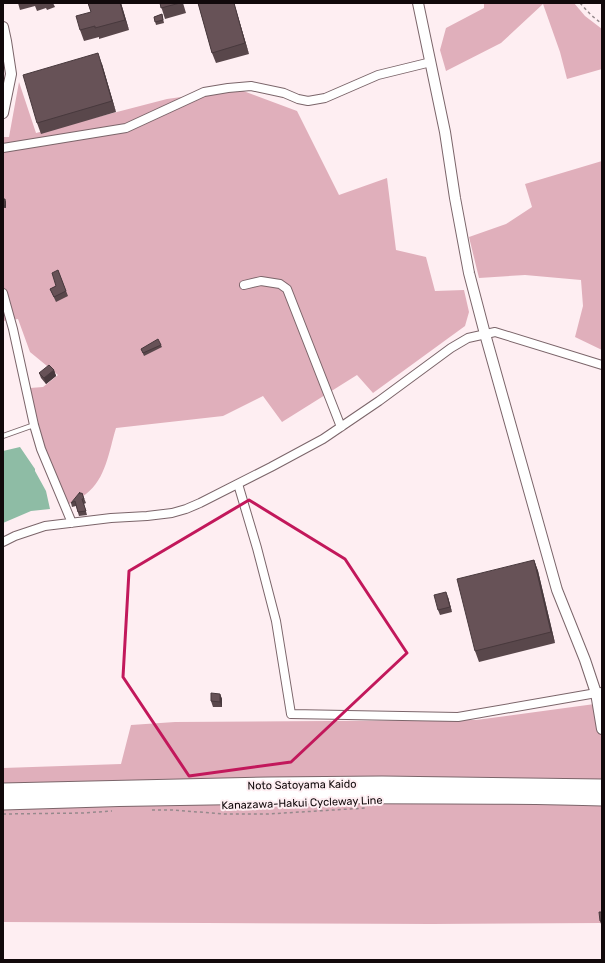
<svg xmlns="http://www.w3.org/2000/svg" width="605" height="963" font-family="Rubik,sans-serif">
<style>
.forest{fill:#e0afbb}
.water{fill:#8ebca5}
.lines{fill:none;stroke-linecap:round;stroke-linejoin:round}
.service-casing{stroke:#7b656a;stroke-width:6}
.minor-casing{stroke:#7b656a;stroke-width:10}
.tertiary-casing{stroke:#7b656a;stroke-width:12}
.motorway-casing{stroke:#7b656a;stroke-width:17}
.path{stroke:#95898c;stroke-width:1.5;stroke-dasharray:3 3;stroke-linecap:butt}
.service{stroke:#fff;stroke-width:4}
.minor{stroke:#fff;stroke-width:8}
.tertiary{stroke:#fff;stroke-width:10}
.motorway{stroke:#fff;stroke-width:15}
.wall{fill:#59474b}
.shaded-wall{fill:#48393d}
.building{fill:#675257;stroke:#48393d}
.marked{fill:none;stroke:#c2185b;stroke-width:3;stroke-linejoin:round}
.labels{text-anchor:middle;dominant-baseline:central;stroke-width:4;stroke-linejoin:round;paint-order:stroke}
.street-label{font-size:11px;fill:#11090b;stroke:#feeef2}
</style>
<rect width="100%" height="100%" fill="#feeef2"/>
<path class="forest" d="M 484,3 L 574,3 L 585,16 L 602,29 L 602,69 L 567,79 L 560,52 L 543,4 L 501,43 L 446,71 L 440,50 L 446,28 L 484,8 Z
M 19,82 L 36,133 L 167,99 L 238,89 L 297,111 L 339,195 L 387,178 L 396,250 L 426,257 L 435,291 L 464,290 L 469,312 L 465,326 L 373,393 L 357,375 L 282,422 L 263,396 L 223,416 L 116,428 C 109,451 106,479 86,494 C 81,498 75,501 69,504 L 44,448 L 30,388 L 43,387 L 58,375 L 30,352 L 18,319 L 3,321 L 3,137 L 9,137 Z
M 602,161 L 602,350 L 575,337 L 583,306 L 581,280 L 525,275 L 479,278 L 469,237 L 506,224 L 532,207 L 525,184 Z
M 602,703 L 602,923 L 431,924 L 3,922 L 3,768 L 121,764 L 131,725 L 175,722 L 476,720 Z"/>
<path class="water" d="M 20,447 L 35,469 L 35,471 L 46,491 L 50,509 L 31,511 L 3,523 L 3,451 Z"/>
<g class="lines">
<defs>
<path id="service" d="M 3,436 L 34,425"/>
<path id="minor" d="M 3,148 L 126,128 L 204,92 L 228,88 L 251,86 L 284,93 L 298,99 L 308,101 L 325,98 L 378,75 L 431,62
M 244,285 L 261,281 L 280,284 L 287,289 L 341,427
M 3,293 L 13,329 L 34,425 L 41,449 L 72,523
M 238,484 L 257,548 L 276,621 L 291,714 L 458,717 L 602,692
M 3,542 L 15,536 L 45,526 L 111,518 L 147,516 L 172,513 L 186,509 L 200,503 L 271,467 L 323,439 L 379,401 L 451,348 L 468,338 L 495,332 L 602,365"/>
<path id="tertiary" d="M 418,3 L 445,132 L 455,198 L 469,273 L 485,334 L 557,590 L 585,660 L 596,693 L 602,729
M 3,27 L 6,41 L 11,74 L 3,113"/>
<path id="motorway" d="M 3,791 L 269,785 L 382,784 L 602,787
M 3,802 C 150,797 297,795 445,796 C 497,796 550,796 602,798"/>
</defs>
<use href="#service" class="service-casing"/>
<use href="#minor" class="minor-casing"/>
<use href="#tertiary" class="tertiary-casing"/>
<use href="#motorway" class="motorway-casing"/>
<path class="path" d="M 580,3 L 591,15 L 602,24
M 152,810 L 172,810 L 225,814 L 268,814 L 366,808
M 3,814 L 83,813 L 112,811"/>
<use href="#service" class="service"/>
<use href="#minor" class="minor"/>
<use href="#tertiary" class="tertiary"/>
<use href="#motorway" class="motorway"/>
</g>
<path class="wall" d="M 18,3 L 53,3 L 55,7 L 47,10 L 46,8 L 37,11 L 35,6 L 20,10 Z
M 88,3 L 121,3 L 129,30 L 99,39 L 99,37 L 84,41 L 80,30 L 91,12 Z
M 160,3 L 183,3 L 186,13 L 165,19 Z
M 198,3 L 234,3 L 249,54 L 216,63 L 212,53 Z
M 162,14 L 164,23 L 156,25 L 154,17 Z
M 102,64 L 116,112 L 41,134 L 37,123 Z
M 3,199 L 6,202 L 6,208 L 3,208 Z
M 58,270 L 68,296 L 56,302 L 50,289 L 56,286 Z
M 161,345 L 162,347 L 144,356 L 141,349 Z
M 54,370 L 56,376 L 46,384 L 41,378 L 39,373 Z
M 82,493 L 86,503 L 84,504 L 87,515 L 79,516 L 76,506 L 72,507 L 71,503 L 80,494 Z
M 534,560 L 538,571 L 555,643 L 479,662 L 475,651 Z
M 448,597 L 452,612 L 440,615 L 438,610 Z
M 220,694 L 222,699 L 222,707 L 213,707 L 211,701 Z
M 602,912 L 602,927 L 600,921 Z"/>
<path class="shaded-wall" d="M 120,3 L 121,3 L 129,30 L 125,20 Z
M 234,3 L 249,54 L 245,43 Z
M 98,53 L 102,64 L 116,112 L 112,101 Z
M 5,199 L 6,202 L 6,208 L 5,206 Z
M 54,370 L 56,376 L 46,384 L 44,378 Z
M 534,560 L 538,571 L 555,643 L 551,632 Z
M 446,592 L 448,597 L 452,612 L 450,607 Z
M 220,694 L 222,699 L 222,707 L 220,702 Z"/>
<path class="building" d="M 88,3 L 120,3 L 125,20 L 95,28 L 95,26 L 80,30 L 76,16 L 91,12 Z
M 160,3 L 180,3 L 161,8 Z
M 198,3 L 234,3 L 245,43 L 212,53 Z
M 162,14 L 163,20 L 155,22 L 154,17 Z
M 98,53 L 112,101 L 37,123 L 23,75 Z
M 3,199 L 5,199 L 5,206 L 3,206 Z
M 58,270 L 66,291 L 54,297 L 50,289 L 56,286 L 52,273 Z
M 158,339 L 161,345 L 143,353 L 141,349 Z
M 49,365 L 54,370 L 44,378 L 39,373 Z
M 80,492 L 80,494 L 82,493 L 84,499 L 82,499 L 86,511 L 78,512 L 75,501 L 71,503 Z
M 534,560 L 551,632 L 475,651 L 457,579 Z
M 446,592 L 450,607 L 438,610 L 434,595 Z
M 211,693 L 220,694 L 220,702 L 211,701 Z
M 599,912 L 602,912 L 602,921 L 600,921 Z"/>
<path class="marked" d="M 249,500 L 345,559 L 407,653 L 291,762 L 189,776 L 123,677 L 129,571 Z"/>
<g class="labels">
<g class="street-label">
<text transform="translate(302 785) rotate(-1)">Noto Satoyama Kaido</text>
<text transform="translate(302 803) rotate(-2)">Kanazawa-Hakui Cycleway Line</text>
</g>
</g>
<rect width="605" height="963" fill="none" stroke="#11090b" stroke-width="8"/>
</svg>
